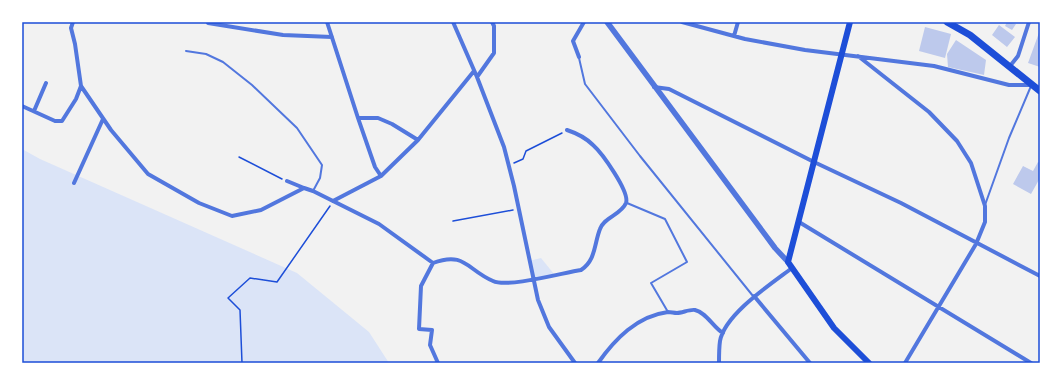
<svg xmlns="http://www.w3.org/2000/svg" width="1062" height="385" font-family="'Crimson Pro',serif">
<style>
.green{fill:#dbe4f7}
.building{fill:#bdc9ec}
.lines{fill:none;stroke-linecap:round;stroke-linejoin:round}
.path{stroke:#1d4ed8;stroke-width:1.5}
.service{stroke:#5277de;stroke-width:2}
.minor{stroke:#5277de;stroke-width:4}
.tertiary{stroke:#5277de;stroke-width:5.5}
.secondary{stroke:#1d4ed8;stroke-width:6}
.primary{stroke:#1d4ed8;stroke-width:7}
.neatline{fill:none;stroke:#1d4ed8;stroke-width:1.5}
</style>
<rect width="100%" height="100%" fill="#f2f2f2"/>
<path class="green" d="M 22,149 L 40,159 L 297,273 L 369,332 L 389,363 L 22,363 Z
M 541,258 L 554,274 L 533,279 L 529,261 Z"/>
<path class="building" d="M 1007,22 L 1016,24 L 1012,30 L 1005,26 Z
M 999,25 L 1015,37 L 1007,47 L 992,35 Z
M 925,27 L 951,34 L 945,58 L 919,51 Z
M 1040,30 L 1040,67 L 1028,63 Z
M 956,40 L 986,60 L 984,75 L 948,67 L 947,54 Z
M 1038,162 L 1040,163 L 1040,178 L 1031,194 L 1013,184 L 1023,166 L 1033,171 Z"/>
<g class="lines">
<path class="path" d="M 239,157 L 282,179
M 514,163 L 523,159 L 526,151 L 562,133
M 453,221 L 513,210
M 242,363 L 240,310 L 228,298 L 250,278 L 277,282 L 330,206"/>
<path class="service" d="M 186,51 L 206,54 L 223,62 L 252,85 L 297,128 L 322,165 L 320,178 L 313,191
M 579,58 L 585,84 L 640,156 L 753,296
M 627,203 L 665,219 L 687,262 L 651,283 L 668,312
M 985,205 L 1009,138 L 1031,86"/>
<path class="minor" d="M 208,22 L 208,23 L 283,35 L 332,37
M 327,22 L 358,118 L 375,167 L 381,176
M 453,22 L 477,77 L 504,147 L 514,186 L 538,300 L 549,327 L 575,363
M 682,22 L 745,39 L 805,50 L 934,66 L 1009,85 L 1031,85
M 734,36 L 738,22
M 858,56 L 929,112 L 957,141 L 971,163 L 985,206 L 985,222 L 976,244 L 905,363
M 579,57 L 573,41 L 584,22
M 1010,66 L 1018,56 L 1029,22
M 477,77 L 494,53 L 494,26 L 492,22
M 81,86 L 111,130 L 148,174 L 199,203 L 232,216 L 261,210 L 304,188 L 313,191 L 379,224 L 433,263
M 654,87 L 669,89 L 814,162 L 901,203 L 1040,276
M 22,106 L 55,121 L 62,121 L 76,99 L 81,86 L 75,44 L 71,28 L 73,22
M 34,111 L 46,83
M 358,118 L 378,118 L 392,124 L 418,140
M 287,181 L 304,188
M 74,183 L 103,119
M 333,201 L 381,176 L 418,140 L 474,71
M 799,222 L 1031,363
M 754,296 L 810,363
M 438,363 L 430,345 L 432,330 L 419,329 L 421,286 L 433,263 C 465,251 467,270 493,281 C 508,288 562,273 581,270 C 596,260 594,244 600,229 C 604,217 621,215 626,203 C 630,192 602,153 593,145 C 586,138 576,133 567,130
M 598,363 C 615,339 637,316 668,312 C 671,312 674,313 677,313 C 682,313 690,309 695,310 C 707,313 713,327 723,333
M 719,363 C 719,356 719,348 720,341 C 725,314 771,284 792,268"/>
<path class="tertiary" d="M 607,22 L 775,248 L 788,262"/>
<path class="secondary" d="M 850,22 L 788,262 L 834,328 L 869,363"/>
<path class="primary" d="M 947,22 L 970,35 L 1040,91"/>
</g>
<rect width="1062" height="385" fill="none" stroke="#ffffff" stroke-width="46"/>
<rect x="23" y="23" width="1016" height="339" class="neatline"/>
</svg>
